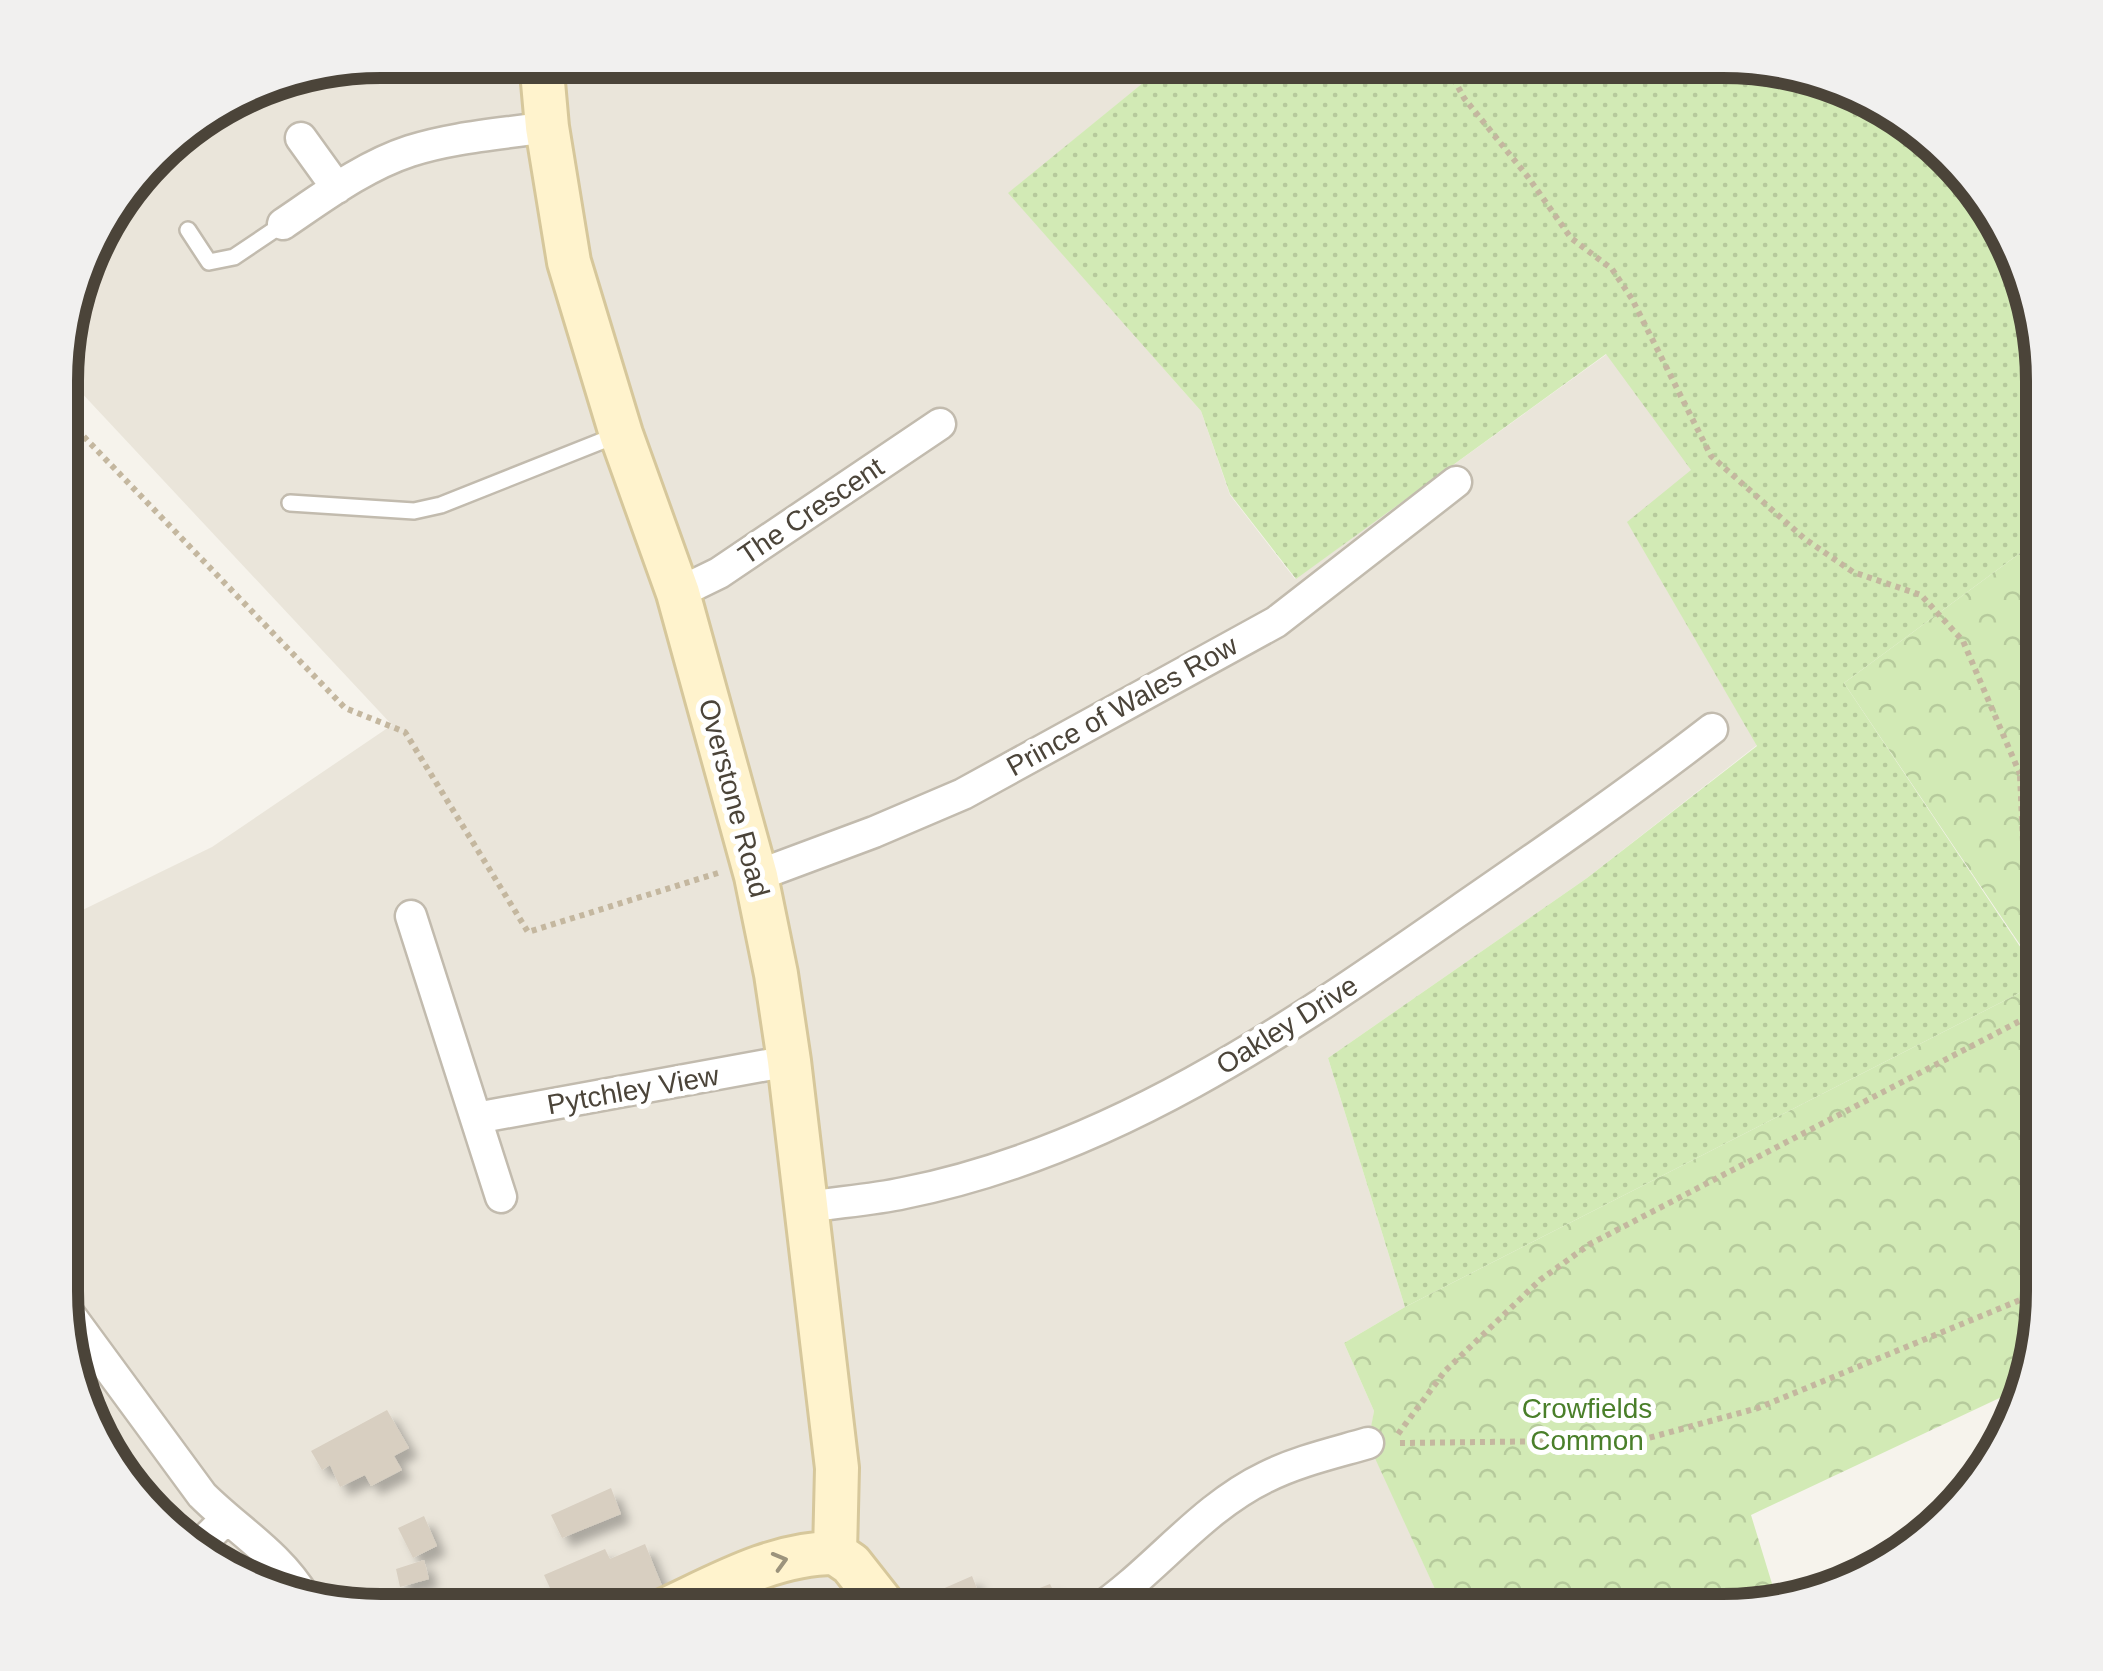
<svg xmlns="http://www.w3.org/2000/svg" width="2103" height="1671" font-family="Arial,sans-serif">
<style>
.residential{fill:#eae5da}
.grass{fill:url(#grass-dots)}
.park{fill:url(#park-crowns)}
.building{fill:#d8cfc1;filter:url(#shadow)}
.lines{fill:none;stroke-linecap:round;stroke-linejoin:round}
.lane-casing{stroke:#c2bbae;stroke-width:20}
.street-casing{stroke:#c2bbae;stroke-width:35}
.secondary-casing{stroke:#d6c79b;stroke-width:48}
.path{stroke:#c4b79f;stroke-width:6;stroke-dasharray:5 5;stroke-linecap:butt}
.lane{stroke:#fff;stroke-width:15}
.street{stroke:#fff;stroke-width:30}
.secondary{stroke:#fff3cd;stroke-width:42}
.oneway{stroke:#9c937c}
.labels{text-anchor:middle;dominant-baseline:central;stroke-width:10;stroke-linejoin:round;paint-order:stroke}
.street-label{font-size:28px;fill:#4b4439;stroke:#fff}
.park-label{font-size:28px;fill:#4a7f2a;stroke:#fff}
.rim{fill:none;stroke:#4b4439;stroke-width:12}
</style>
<defs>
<pattern id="grass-dots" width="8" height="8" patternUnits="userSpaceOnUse" patternTransform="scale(2.5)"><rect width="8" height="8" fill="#d2eab5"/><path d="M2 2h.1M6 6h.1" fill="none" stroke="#b6ca9c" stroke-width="1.8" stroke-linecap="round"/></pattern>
<pattern id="park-crowns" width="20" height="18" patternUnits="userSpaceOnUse" patternTransform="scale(2.5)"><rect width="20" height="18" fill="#d2eab5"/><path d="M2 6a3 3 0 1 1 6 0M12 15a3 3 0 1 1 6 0" fill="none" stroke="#b6ca9c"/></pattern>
<filter id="shadow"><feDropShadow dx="9" dy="9" stdDeviation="5" flood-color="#0004"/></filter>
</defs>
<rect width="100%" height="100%" fill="#f6f3ec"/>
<path class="residential" d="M 381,60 L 1171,60 L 1009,193 L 1201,411 L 1230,495 L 1295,579 L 1607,354 L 1692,470 L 1628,523 L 1757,745 L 1587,878 L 1328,1058 L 1405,1307 L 1344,1343 L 1374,1411 L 1369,1443 L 1445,1611 L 360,1610 L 259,1587 L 169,1531 L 93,1432 L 61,1312 L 62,920 L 212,847 L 392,725 L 63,373 L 63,338 L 103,221 L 170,139 L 277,77 Z"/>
<path class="grass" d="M 1171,60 L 1743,61 L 1846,85 L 1934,140 L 2018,257 L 2043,380 L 2043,536 L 1844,683 L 2043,981 L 1405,1307 L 1328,1058 L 1587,878 L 1757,746 L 1627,522 L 1691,470 L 1606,354 L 1296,579 L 1230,494 L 1201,411 L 1008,193 Z"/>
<path class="park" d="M 2043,536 L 2043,979 L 1844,683 Z
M 2043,981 L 2042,1312 L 2025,1386 L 1751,1515 L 1777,1600 L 1722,1611 L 1445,1611 L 1368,1443 L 1374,1411 L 1344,1343 L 1405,1307 Z"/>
<path class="building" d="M 387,1410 L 409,1448 L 394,1456 L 402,1470 L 371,1486 L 365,1475 L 340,1487 L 330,1465 L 322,1470 L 311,1451 Z
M 611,1488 L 621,1514 L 562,1538 L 551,1515 Z
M 424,1516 L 437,1546 L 413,1558 L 398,1528 Z
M 645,1544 L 663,1588 L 613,1610 L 560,1610 L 544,1575 L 605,1549 L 610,1559 Z
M 424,1560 L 429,1579 L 400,1587 L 396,1569 Z
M 972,1576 L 985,1609 L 1050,1584 L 1063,1610 L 938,1611 L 931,1594 Z"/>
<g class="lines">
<defs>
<path id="lane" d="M 188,230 L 209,262 L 234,257 L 283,224
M 290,503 L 414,511 L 441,505 L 617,435"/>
<path id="street" d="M 301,138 L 337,188
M 283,224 C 323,197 364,166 410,151 C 453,137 502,134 547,127
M 678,593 L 719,573 L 940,424
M 756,876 L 874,832 L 963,794 L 1276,622 L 1456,482
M 411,916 L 501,1197
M 476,1118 L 789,1061
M 807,1207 C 839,1202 872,1200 904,1193 C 1110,1152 1285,1032 1454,914 C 1541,854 1628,794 1712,729
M 61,1303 L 202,1495 C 237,1530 279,1554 305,1598
M 197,1548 L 226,1519
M 1096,1611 C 1155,1571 1201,1508 1266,1477 C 1298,1461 1334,1453 1368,1443"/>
<path id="secondary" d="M 541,60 L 547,127 L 569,262 L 621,434 L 678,593 L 756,876 L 776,974 L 789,1061 L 837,1468 L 835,1553
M 835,1553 L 851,1564 L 888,1611
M 665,1610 C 719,1585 774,1553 835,1553"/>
</defs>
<use href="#lane" class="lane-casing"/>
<use href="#street" class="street-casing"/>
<use href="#secondary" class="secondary-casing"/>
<path class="path" d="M 1444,61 L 1464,98 L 1528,177 L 1571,238 L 1612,269 L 1632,299 L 1711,456 L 1805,539 L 1853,572 L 1921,595 L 1963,641 L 2020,774
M 63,415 L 345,708 L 405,732 L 528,932 L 718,873
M 2043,908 L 2023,843 L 2020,774 L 2043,737
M 1398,1434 L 1445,1371 L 1540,1280 L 1590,1244 L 2043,1009
M 1400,1443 L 1641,1440 L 1758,1408 L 2042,1291"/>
<use href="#lane" class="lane"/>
<use href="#street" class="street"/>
<use href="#secondary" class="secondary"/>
</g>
<defs><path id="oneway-chevron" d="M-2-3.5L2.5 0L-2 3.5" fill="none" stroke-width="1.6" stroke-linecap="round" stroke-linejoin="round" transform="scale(2.5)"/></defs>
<use class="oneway" href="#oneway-chevron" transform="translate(780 1561) rotate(-16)"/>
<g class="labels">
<g class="street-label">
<text transform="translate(811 511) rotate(-34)">The Crescent</text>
<text transform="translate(1122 706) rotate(-29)">Prince of Wales Row</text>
<text transform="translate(734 798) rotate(75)">Overstone Road</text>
<text transform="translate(1287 1025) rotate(-32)">Oakley Drive</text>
<text transform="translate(633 1090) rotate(-10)">Pytchley View</text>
</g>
<g class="park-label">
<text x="1587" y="1408">Crowfields<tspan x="1587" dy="32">Common</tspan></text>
</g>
</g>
<path d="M0 0H2103V1671H0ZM381 78H1723A303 303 0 0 1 2026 381V1291A303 303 0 0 1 1723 1594H381A303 303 0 0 1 78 1291V381A303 303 0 0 1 381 78Z" fill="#f1f0ef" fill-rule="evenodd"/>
<path class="rim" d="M381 78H1723A303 303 0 0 1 2026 381V1291A303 303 0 0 1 1723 1594H381A303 303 0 0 1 78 1291V381A303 303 0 0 1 381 78Z"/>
</svg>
